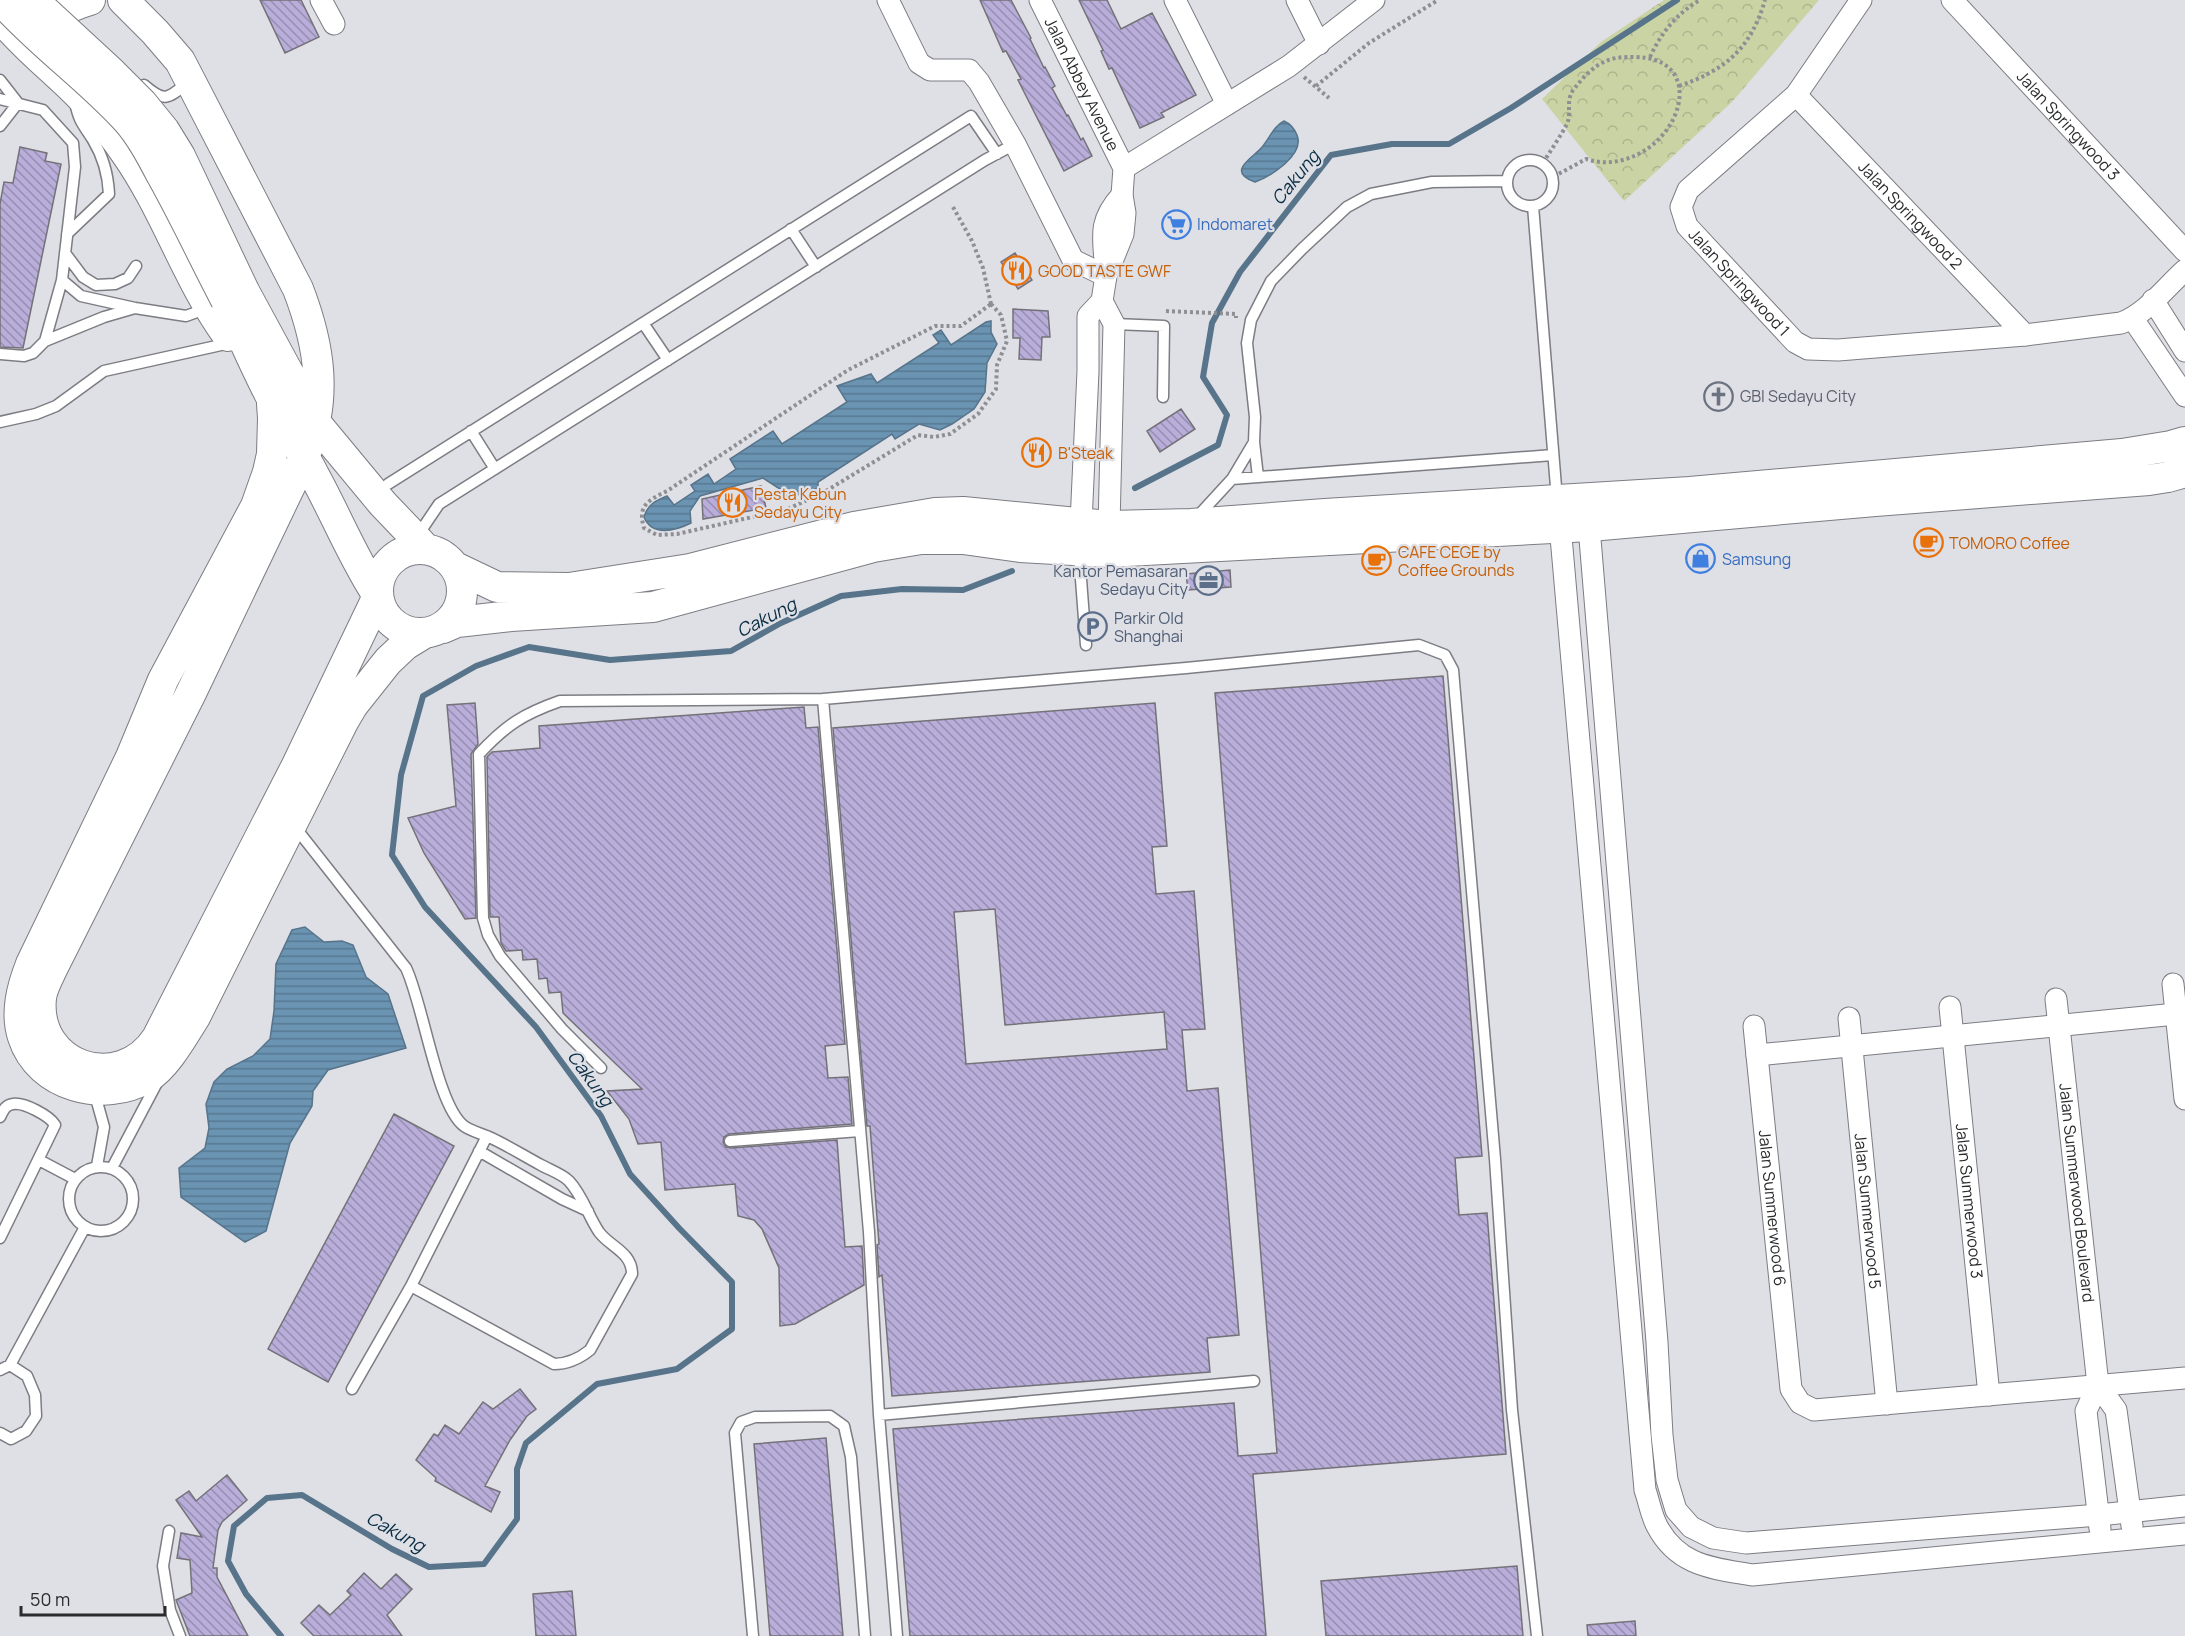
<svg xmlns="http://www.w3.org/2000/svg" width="2185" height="1636" font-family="Manrope,sans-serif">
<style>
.park{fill:url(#park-crowns)}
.water{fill:url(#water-rules);stroke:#57748a;stroke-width:1.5}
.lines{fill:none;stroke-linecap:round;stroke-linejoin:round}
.stream{stroke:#57748a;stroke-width:6}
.building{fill:url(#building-back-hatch);stroke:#747278;stroke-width:1.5;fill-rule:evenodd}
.lane-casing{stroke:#7c7c83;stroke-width:13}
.street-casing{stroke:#7c7c83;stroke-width:23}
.secondary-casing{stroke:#7c7c83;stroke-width:32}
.path{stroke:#8e8f93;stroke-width:4;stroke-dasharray:3 3;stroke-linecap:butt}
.lane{stroke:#fff;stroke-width:10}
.street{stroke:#fff;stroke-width:21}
.secondary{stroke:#fff;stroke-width:30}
.secondary-bridge-casing{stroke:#7c7c83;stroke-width:32;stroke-linecap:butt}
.secondary-bridge{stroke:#fff;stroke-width:30}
.labels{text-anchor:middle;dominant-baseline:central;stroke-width:4.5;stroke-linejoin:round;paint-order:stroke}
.street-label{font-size:16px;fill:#2a2b2d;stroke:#dfdfe6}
.shop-label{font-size:16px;fill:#366cbe;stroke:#dfdfe6;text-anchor:start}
.food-label{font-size:16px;fill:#c56008;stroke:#dfdfe6;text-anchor:start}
.worship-label{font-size:16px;fill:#5b616d;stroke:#dfdfe6;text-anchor:start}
.service-label{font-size:16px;fill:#4e5e75;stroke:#dfdfe6;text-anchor:end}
.water-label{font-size:18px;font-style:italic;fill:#072c42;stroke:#dfdfe6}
</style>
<defs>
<pattern id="park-crowns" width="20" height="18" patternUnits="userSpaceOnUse" patternTransform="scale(1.5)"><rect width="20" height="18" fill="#cad3a4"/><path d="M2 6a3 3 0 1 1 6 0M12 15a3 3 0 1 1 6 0" fill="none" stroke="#aeb58e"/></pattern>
<pattern id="water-rules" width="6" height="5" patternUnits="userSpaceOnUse" patternTransform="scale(1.5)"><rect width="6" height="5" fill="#6a94b2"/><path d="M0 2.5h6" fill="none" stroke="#577991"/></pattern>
<pattern id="building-back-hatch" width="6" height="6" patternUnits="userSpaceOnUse" patternTransform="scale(1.5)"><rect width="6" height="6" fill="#b9adda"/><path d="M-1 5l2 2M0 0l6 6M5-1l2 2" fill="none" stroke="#978db1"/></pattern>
</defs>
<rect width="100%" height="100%" fill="#dfdfe6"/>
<path class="park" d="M 1664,0 L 1819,0 L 1732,102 L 1624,201 L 1542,99 L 1601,42 Z"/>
<path class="water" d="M 1284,121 C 1291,124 1294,128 1297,135 C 1305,155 1271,176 1255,182 C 1224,171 1255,157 1263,146 C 1271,136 1273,127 1284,121 Z
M 991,321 L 991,332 L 997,344 L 987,363 L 985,392 L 974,409 L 952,424 L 940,430 L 919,424 L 895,439 L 892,434 L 818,482 L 818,488 L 785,499 L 783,491 L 763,478 L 700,496 L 690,511 L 691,523 C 675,531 652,537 644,517 C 648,504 655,501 667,496 L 674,505 L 695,491 L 691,485 L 708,474 L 714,484 L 736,469 L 730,459 L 773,431 L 782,444 L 847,402 L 837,386 L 871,374 L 877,383 L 939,343 L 933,335 L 941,330 L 951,345 L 986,322 Z
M 305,927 L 324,942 L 342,941 L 353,945 L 366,977 L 388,994 L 406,1048 L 328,1070 L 313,1091 L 312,1106 L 290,1143 L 266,1231 L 245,1242 L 181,1197 L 179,1168 L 205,1148 L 209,1128 L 206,1104 L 214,1082 L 227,1069 L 253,1056 L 270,1039 L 274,1011 L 276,964 L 292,930 Z"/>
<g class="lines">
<path class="stream" d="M 1135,488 L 1218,445 L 1227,415 L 1203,377 L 1212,323 L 1240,272 L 1331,155 L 1392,144 L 1449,144 L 1511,108 L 1677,0
M 281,1636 L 246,1594 L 228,1561 L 234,1526 L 267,1498 L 302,1495 L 392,1549 L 429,1567 L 484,1564 L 517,1519 L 517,1469 L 526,1443 L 597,1384 L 677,1369 L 732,1329 L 732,1282 L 679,1228 L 630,1174 L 601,1116 L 536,1027 L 425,907 L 392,855 L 401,775 L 423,696 L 476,666 L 529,647 L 610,660 L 731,651 L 781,623 L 841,596 L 902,589 L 963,590 L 1012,571"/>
</g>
<path class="building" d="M 260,0 L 301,0 L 319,37 L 285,53 Z
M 980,0 L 1011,0 L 1031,38 L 1030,39 L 1044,68 L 1045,67 L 1055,86 L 1052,88 L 1067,116 L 1068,115 L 1081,140 L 1083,138 L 1092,156 L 1064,171 L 1018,80 L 1021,79 L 1006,51 L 1003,52 Z
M 1079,0 L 1107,0 L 1121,29 L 1152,13 L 1196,95 L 1161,113 L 1164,117 L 1140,128 L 1112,68 L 1109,69 L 1101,51 L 1103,50 Z
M 20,147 L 47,153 L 45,161 L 61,164 L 23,348 L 0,347 L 0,204 L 4,182 L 13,183 Z
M 1015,253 L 1032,280 L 1018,289 L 1001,262 Z
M 1013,309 L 1048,311 L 1050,337 L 1042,337 L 1041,360 L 1019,359 L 1020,338 L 1013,338 Z
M 1181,409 L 1195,429 L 1160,452 L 1147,431 Z
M 761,486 L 766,508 L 703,519 L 702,499 Z
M 1230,570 L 1231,587 L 1188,590 L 1186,574 Z
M 1443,676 L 1482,1156 L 1455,1158 L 1459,1215 L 1487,1213 L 1506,1454 L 1253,1474 L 1266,1636 L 910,1636 L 893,1429 L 1234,1403 L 1238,1456 L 1277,1453 L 1215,693 Z
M 475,703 L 478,744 L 471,754 L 476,918 L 465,919 L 424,853 L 408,818 L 456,806 L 447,705 Z
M 1155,703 L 1167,846 L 1152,847 L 1156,894 L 1194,891 L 1205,1029 L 1182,1030 L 1187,1091 L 1218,1088 L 1239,1335 L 1207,1338 L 1210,1372 L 892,1396 L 882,1275 L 879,1277 L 877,1245 L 879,1244 L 870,1126 L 867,1126 L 833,728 ZM 995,909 L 1005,1025 L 1164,1012 L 1167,1049 L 966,1064 L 954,912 Z
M 804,707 L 806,728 L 818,727 L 845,1044 L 825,1046 L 828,1078 L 848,1077 L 852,1124 L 729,1134 L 724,1137 L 723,1142 L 726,1147 L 731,1148 L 837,1140 L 845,1247 L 862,1246 L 864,1285 L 795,1324 L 780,1326 L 779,1268 L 762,1229 L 754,1220 L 738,1216 L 735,1184 L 665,1190 L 661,1142 L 638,1144 L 629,1119 L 607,1091 L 642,1089 L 563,1013 L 561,992 L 549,993 L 547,978 L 539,979 L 537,959 L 523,960 L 522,950 L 506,951 L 501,943 L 499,917 L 490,917 L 487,757 L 492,752 L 540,748 L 539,726 Z
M 394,1114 L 454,1146 L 328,1382 L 268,1349 Z
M 520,1389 L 536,1409 L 527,1416 L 510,1440 L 485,1486 L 500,1492 L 491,1512 L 435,1481 L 436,1478 L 416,1460 L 434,1434 L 438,1436 L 445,1425 L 459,1434 L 483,1402 L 493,1409 Z
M 826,1438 L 843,1636 L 770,1636 L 754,1444 Z
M 227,1475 L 247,1500 L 222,1522 L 218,1530 L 213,1568 L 217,1568 L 217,1577 L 248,1636 L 190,1636 L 176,1600 L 192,1593 L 190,1560 L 177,1558 L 181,1533 L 202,1537 L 176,1500 L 189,1491 L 196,1501 Z
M 1517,1566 L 1523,1636 L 1326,1636 L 1321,1581 Z
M 364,1573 L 381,1589 L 396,1574 L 412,1589 L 387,1615 L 402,1636 L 314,1636 L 301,1623 L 319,1605 L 330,1615 L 351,1595 L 347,1591 Z
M 572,1591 L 576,1636 L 536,1636 L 533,1594 Z
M 1635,1621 L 1636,1636 L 1588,1636 L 1587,1625 Z"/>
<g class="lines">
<defs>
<path id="lane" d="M 0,80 L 18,103 L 0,126
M 144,85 C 165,103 168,99 188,82
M 0,99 L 43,110 L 73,143 L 75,167 L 62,280 L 45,341
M1507 183a23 23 0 1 1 46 0a23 23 0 1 1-46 0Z
M 1533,206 L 1557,499
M 791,229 L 816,267
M 67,234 L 109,194 C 108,174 104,158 93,140 C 83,124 79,122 75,102
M 65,253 L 83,277 L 96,285 L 115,284 L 128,278 L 136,266
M 62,280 L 81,296 L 135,308 L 186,316 L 208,308
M 643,323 L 668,360
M 1114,324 L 1164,326 L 1163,397
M 0,354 L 24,356 L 33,353 L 45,341 L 104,317 L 135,308
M 0,422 L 36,414 L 56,406 L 104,371 L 230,343
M 471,431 L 495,469
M 1254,442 L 1258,477
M 1232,479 L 1553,455
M 388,484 L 971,116 L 997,154
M 1197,517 L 1232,479 L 1254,442 L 1255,417 L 1247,343 L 1251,320 L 1271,281 L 1302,249 L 1347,207 L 1371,194 L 1432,182 L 1507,181
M 416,538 L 439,504 L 985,160 L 1015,144
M 1079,553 L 1086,645
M 823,699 L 869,1232 L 879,1415 L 897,1636
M 295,827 L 406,968 C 423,1003 437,1106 464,1126 C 471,1131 480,1133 489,1137 C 507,1145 524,1156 541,1165 C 550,1170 562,1174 569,1181 C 583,1196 588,1216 599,1232 C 610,1247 632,1252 632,1274 L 590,1350 C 580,1358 567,1364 554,1364 L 411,1286
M 601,1068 L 562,1029 L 500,956 L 488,935 L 483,918 L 479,754 C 506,725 523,714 560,701 L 823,699 L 1186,668 L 1419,645 L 1445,655 L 1453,670 L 1495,1159 L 1512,1410 L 1537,1636
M 94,1091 L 104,1127 L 97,1166
M 0,1117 C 3,1111 5,1105 13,1104 C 24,1102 50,1116 55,1125 L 0,1238
M 730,1141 L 860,1131
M 479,1151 L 562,1199 L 588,1211
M 39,1160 L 75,1179
M69 1199a32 32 0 1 1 64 0a32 32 0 1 1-64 0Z
M 112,1168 L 159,1079
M 0,1370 L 10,1365 L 85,1227
M 352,1389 L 411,1286 L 487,1136
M 879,1415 L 1254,1381
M 0,1433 L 11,1439 L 26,1431 L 36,1416 L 35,1395 L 27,1376 L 10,1365
M 169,1531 L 163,1566 L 170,1610 L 180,1636
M 753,1636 L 735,1433 L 741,1422 L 755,1417 L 830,1416 L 844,1426 L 851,1457 L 865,1636"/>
<g id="street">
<path d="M 321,0 L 334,24"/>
<path d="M 888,0 L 919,63 L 930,70 L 969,70 L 979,82 L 1015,144 L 1073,260 L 1106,276"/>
<path id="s1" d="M 1040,0 L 1124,168 L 1122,195 L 1125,213 L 1123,234 L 1106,276 L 1102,301 L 1088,316 L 1088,371 L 1081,523"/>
<path d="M 1175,0 L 1227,104"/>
<path d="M 1297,0 L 1319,44"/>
<path id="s2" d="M 1861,0 L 1796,95 L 1688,190 L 1681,207 L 1687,226 L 1795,342 L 1808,349 L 1838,350 L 2025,335 L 2121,323 C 2146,314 2165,288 2185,270"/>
<path id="s3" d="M 1952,0 L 2185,251"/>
<path id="s4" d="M 1796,95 L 2025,335"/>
<path d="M 1124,168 L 1289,66 L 1374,0"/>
<path d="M 1106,270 C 1103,237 1098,221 1122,195"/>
<path d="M 2153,300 L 2185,351"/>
<path d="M 1102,301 L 1114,324 L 1109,526"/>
<path d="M 2133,319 L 2185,396"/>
<path d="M 1559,514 L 1645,1490 C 1649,1501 1651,1515 1657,1526 C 1678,1566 1712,1568 1752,1575 L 2185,1534"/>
<path d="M 1588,515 L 1657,1342 L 1662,1435 L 1667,1480 L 1676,1510 L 1691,1527 L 1713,1538 L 1746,1543 L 2099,1515 L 2185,1506"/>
<path d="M 2173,984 L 2185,1099"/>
<path id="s5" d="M 2056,999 L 2098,1385 L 2116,1410 L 2132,1526"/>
<path id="s6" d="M 1950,1007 L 1989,1395"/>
<path id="s7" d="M 1849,1018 L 1887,1404"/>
<path id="s8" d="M 1754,1026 L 1791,1389 L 1800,1403 L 1814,1410 L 2185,1378"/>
<path d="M 1757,1055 L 2176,1014"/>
<path d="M 2098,1385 L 2086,1411 L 2100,1529"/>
</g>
<path id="secondary" d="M 123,0 L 155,32 L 180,61 L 298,289 C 320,346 328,399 304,457 L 190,695 L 53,967 C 49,976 42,988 41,998 C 34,1066 119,1096 157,1038 L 297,765 L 378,596 C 353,558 336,515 314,475 C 300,448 284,422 270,395 C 254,364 240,332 226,300
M 0,17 C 22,44 47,64 72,88 C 92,107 109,129 125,152 C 166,210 186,278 228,336
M 36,36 C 47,17 70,6 90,0
M 244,291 L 315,422 L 383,504 L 426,549
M 272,404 L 273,418 L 272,454 L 268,472 L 256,506 L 163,680 L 131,757 L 31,964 C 22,987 15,1013 23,1037 C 39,1087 104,1103 147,1078 C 166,1067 183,1036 195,1017 L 343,722 L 353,705 L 388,661 L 405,645 L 423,634
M378 591a42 42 0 1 1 84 0a42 42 0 1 1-84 0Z
M 455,567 L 497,587 L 569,588 L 690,569 L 854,527 L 935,513 L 963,512 L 1109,526 L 1191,524 L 1325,514 L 1690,492 L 2122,454 L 2171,446 L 2185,442
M 443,628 L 457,622 L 511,616 L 653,607 L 873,547 L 921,539 L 963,539 L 1020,547 L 1108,552 L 1590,526 L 1875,501 L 2149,480 L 2168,477 L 2185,472"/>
</defs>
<use href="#lane" class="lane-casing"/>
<use href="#street" class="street-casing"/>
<use href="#secondary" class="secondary-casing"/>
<path class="path" d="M 1650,57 C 1661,33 1677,13 1700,0
M 1304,77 L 1329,98
M 1316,86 L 1369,43 L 1438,0
M 1679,86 C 1726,70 1751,48 1765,0
M 1543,163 C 1551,150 1560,137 1567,124 C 1572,113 1565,100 1574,89 C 1582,79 1592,67 1604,62 C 1613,57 1624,57 1635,57 C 1697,58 1688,121 1647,149 C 1629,161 1607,166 1586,159 L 1553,177
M 953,207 L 972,241 L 983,268 L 991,304
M 991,304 L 1001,315 L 1007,341 L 997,365 L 996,389 L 978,414 L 950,434 L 934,437 L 918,435 L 826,491 L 788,509 L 677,534 L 657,535 L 644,528 C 637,505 649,500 667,491 L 848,370 L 935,326 L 961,326 Z
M 1166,311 L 1236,314 L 1236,318"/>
<use href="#lane" class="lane"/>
<use href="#street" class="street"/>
<use href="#secondary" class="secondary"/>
<defs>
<path id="secondary-bridge" d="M 1,0 C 40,44 88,77 127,120 C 141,136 151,155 161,174 C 184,215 204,258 226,300
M 33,0 L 111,72 L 142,103 L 164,130 L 180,156 L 244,291"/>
</defs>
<use href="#secondary-bridge" class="secondary-bridge-casing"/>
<use href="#secondary-bridge" class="secondary-bridge"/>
</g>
<defs>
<symbol id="supermarket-ring" viewBox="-11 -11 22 22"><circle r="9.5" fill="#dfdfe6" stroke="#3f7fe0" stroke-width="1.5"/><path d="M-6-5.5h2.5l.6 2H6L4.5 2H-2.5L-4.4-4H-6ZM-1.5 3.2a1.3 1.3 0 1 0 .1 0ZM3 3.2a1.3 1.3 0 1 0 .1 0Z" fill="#3f7fe0"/></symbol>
<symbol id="restaurant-ring" viewBox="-11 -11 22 22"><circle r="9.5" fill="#dfdfe6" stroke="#e8710a" stroke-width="1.5"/><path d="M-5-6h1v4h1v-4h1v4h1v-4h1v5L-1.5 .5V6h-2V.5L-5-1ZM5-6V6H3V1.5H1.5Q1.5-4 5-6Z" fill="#e8710a"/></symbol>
<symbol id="church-ring" viewBox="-11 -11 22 22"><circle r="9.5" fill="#dfdfe6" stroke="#6b7280" stroke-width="1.5"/><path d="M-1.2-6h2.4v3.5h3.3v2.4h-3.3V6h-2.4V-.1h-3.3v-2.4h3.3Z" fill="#6b7280"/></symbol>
<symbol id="cafe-ring" viewBox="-11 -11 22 22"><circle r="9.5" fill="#dfdfe6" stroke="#e8710a" stroke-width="1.5"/><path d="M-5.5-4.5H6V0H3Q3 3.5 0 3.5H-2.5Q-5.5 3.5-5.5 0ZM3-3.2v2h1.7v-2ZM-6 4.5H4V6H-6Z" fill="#e8710a"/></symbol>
<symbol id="shop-ring" viewBox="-11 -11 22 22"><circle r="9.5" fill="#dfdfe6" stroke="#3f7fe0" stroke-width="1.5"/><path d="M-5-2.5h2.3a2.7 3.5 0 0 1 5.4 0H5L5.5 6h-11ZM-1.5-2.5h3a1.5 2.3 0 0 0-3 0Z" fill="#3f7fe0"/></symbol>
<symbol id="office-ring" viewBox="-11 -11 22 22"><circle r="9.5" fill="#dfdfe6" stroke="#5c6f8a" stroke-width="1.5"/><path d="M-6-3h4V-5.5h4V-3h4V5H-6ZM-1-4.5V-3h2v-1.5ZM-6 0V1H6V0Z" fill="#5c6f8a"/></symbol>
<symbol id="parking-ring" viewBox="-11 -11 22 22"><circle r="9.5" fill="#dfdfe6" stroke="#5c6f8a" stroke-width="1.5"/><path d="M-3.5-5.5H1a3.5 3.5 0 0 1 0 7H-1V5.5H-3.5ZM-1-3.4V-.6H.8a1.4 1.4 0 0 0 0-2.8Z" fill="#5c6f8a"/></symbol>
</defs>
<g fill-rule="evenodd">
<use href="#supermarket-ring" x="1160" y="208" width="33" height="33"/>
<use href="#restaurant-ring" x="1000" y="254" width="33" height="33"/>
<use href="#church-ring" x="1702" y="380" width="33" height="33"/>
<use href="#restaurant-ring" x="1020" y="436" width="33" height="33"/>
<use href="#restaurant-ring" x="716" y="486" width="33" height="33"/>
<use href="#cafe-ring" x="1912" y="526" width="33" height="33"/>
<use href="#shop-ring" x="1684" y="542" width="33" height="33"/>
<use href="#cafe-ring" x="1360" y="544" width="33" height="33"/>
<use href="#office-ring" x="1192" y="564" width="33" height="33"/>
<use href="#parking-ring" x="1076" y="610" width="33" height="33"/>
</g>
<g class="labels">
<g class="street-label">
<text stroke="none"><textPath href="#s1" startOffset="94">Jalan Abbey Avenue</textPath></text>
<text stroke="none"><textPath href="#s3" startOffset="171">Jalan Springwood 3</textPath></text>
<text stroke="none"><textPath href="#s4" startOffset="166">Jalan Springwood 2</textPath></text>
<text stroke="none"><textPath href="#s2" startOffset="374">Jalan Springwood 1</textPath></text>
<text stroke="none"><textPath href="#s5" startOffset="195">Jalan Summerwood Boulevard</textPath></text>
<text stroke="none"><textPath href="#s6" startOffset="195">Jalan Summerwood 3</textPath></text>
<text stroke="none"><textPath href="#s8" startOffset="183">Jalan Summerwood 6</textPath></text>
<text stroke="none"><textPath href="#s7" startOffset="194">Jalan Summerwood 5</textPath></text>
</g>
<g class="shop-label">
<text x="1197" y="224">Indomaret</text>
<text x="1722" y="559">Samsung</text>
</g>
<g class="food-label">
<text x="1038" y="271">GOOD TASTE GWF</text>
<text x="1058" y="453">B'Steak</text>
<text x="754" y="494">Pesta Kebun<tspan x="754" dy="18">Sedayu City</tspan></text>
<text x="1949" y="543">TOMORO Coffee</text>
<text x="1398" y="552">CAFE CEGE by<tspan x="1398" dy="18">Coffee Grounds</tspan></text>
</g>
<g class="worship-label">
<text x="1740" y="396">GBI Sedayu City</text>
</g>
<g class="service-label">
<text x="1188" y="571">Kantor Pemasaran<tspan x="1188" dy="18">Sedayu City</tspan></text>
<text x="1114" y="618" text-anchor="start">Parkir Old<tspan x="1114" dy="18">Shanghai</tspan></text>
</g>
<g class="water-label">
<text transform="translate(1295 177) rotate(-51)">Cakung</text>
<text transform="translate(766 617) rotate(-27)">Cakung</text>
<text transform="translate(591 1078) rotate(54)">Cakung</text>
<text transform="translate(396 1531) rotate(29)">Cakung</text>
</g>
</g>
<path d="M21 1606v9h144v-9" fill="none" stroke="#2a2b2d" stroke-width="3"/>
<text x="30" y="1606" font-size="18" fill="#2a2b2d" stroke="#dfdfe6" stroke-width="4.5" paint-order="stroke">50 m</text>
</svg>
